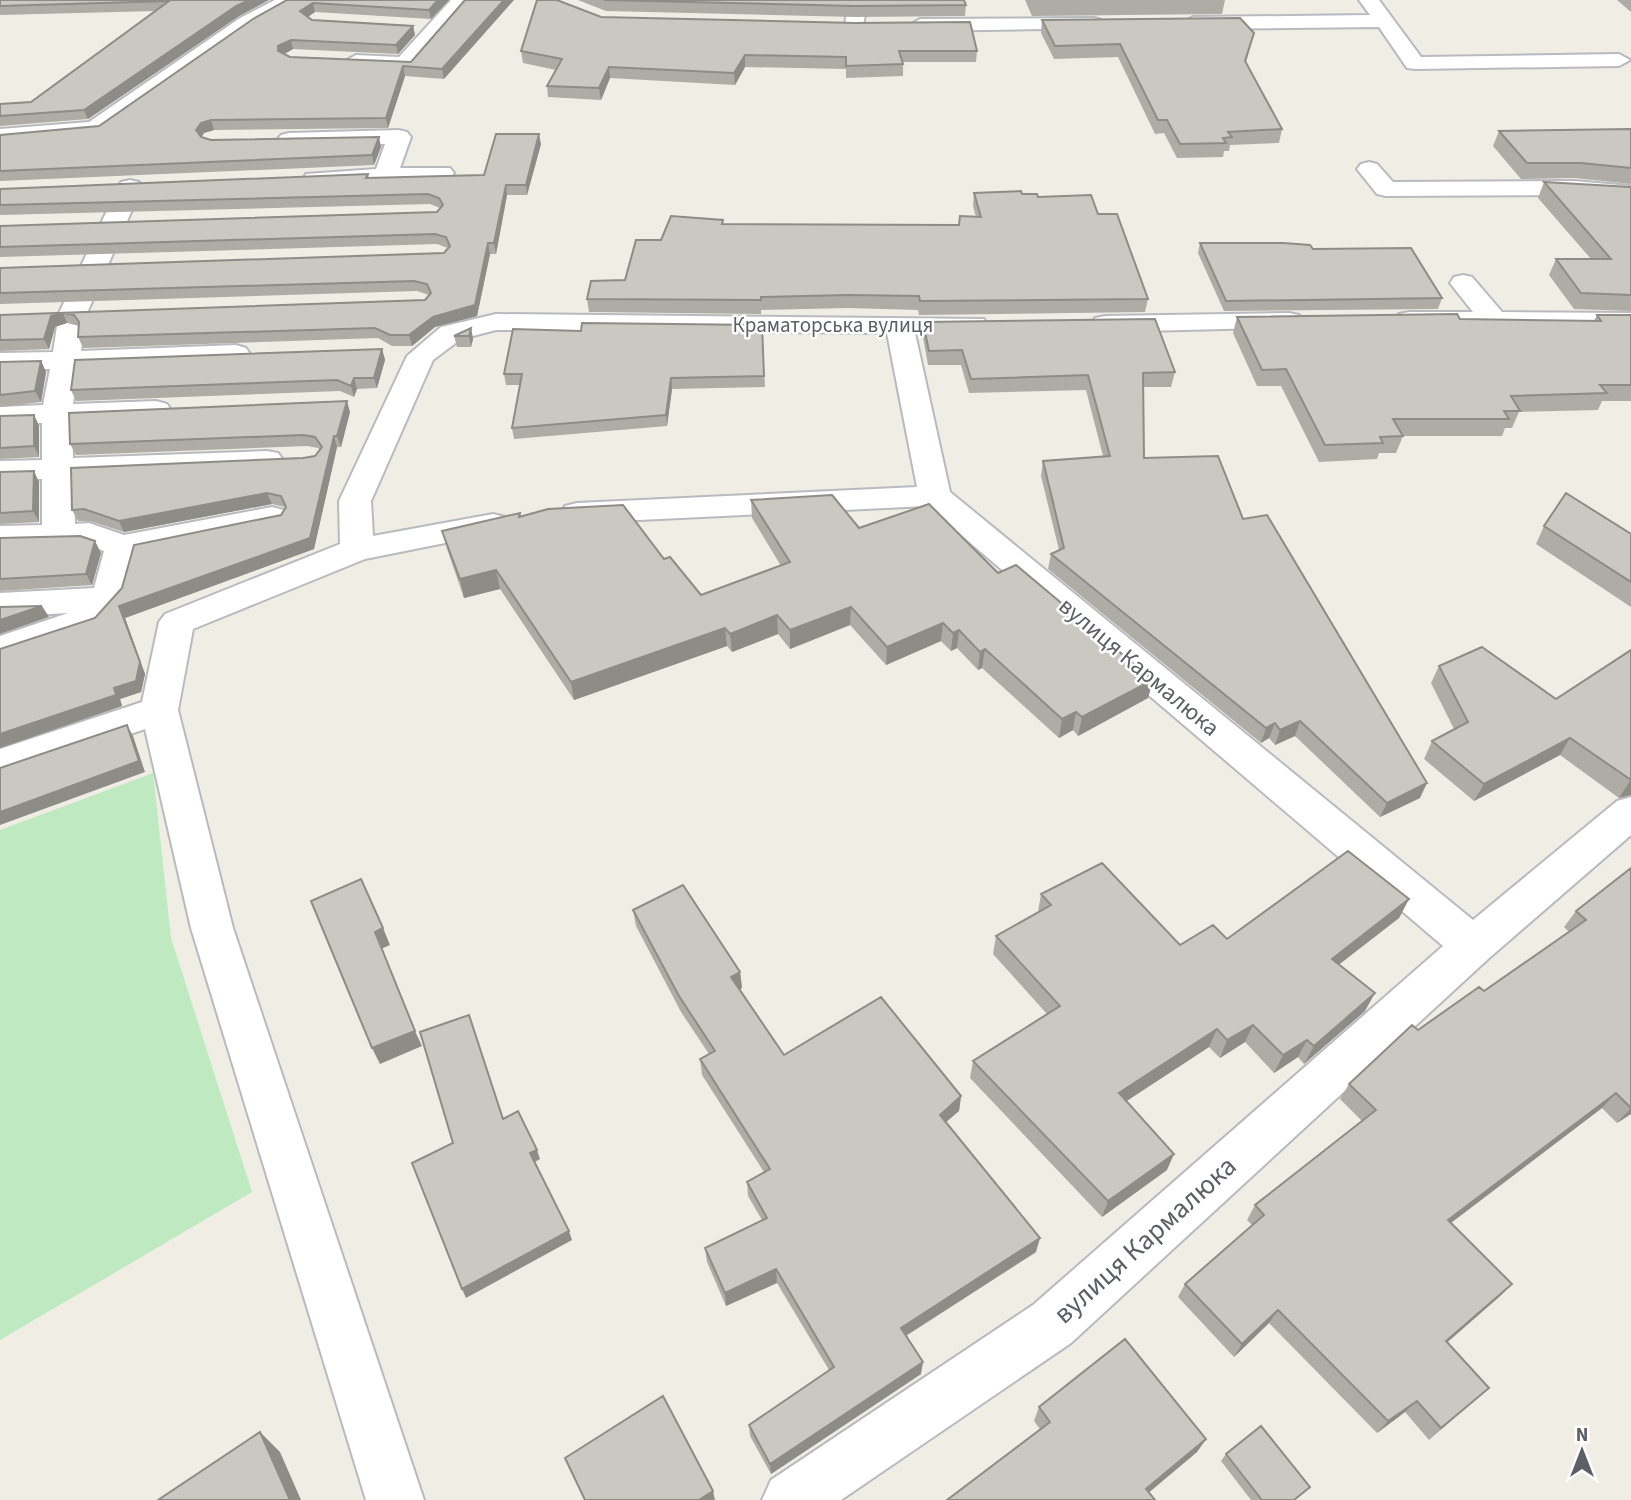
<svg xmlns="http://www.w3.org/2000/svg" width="1631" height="1500" font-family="'Source Sans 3',sans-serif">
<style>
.green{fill:#bfe9c0}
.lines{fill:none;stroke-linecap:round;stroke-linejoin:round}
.minor-casing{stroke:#b7babf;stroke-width:4}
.minor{fill:#fff;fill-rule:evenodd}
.wall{fill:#afaca6}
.shaded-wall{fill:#8e8c87}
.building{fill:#cbc8c1;stroke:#8e8c87;stroke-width:2}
.labels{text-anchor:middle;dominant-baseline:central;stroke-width:5;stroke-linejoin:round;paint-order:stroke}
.far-street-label{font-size:21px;fill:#5c6066;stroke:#fff}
.street-label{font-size:24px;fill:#5c6066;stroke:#fff}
.near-street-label{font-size:28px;fill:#5c6066;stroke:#fff}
</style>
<rect width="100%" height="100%" fill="#f0ede4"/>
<path class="green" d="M 153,773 L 171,938 L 252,1192 L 0,1340 L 0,830 Z"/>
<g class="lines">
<defs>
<path id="minor" d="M 275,0 L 300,0 L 254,26 L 103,133 L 0,143 L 0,129 L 89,122 L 240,18 Z
M 451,0 L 472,0 L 413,69 L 356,67 L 345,61 L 356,55 L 399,57 Z
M 848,0 L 868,0 L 862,30 L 855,32 L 845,26 Z
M 1359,0 L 1379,0 L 1421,57 L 1619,54 L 1630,60 L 1619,66 L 1415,69 L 1407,68 L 1379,27 L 1193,29 L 1183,23 L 1193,17 L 1370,15 Z
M 1094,18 L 1101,20 L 1104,24 L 1101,28 L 920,31 L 910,25 L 920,19 Z
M 399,130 L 407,132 L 411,137 L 400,168 L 450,168 L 454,173 L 450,178 L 315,186 L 306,184 L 303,179 L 306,174 L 376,169 L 385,144 L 289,147 L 281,145 L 277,140 L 281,135 L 289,133 Z
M 1369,162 L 1377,164 L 1393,182 L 1574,181 L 1631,186 L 1631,200 L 1574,195 L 1386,196 L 1377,194 L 1357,169 L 1361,164 Z
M 130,180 L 139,182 L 142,187 L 87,313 L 81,351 L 236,345 L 246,348 L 250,354 L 246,360 L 236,363 L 79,368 L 73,404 L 156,401 L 167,404 L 171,410 L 167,416 L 156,419 L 72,422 L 73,458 L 267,451 L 278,453 L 283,460 L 278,467 L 267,469 L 74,477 L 75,524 L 89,523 L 124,535 L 272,507 L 284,510 L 288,517 L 284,524 L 272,527 L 137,554 L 125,599 L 99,627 L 0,661 L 0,636 L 68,613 L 0,617 L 0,593 L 94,588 L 104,551 L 86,545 L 0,548 L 0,526 L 42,525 L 42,479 L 0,481 L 0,461 L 42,460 L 42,423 L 0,425 L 0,407 L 43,405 L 50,369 L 0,371 L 0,353 L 53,352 L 59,313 L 118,187 L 121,182 Z
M 1463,275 L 1472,277 L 1502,312 L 1631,313 L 1631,329 L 1399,326 L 1395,320 L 1399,314 L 1409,312 L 1473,312 L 1450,283 L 1454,277 Z
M 1289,313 L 1299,315 L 1303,321 L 1299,327 L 1105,332 L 1095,330 L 1091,324 L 1095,318 L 1105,316 Z
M 496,314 L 984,319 L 988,325 L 984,331 L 915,333 L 950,492 L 1473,920 L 1617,801 L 1631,797 L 1631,835 L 1488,959 L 1071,1343 L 841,1500 L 762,1500 L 771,1480 L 1033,1305 L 1443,946 L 927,506 L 577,523 L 565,520 L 561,513 L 565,506 L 577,503 L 917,487 L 887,333 L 496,330 L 461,339 L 433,360 L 371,501 L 373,536 L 493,514 L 505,517 L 509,524 L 505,531 L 365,559 L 193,629 L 178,710 L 233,928 L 424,1500 L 366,1500 L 191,928 L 145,729 L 0,779 L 0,749 L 142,702 L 159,622 L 165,614 L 340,544 L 339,501 L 407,356 L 441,327 Z"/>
</defs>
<use href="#minor" class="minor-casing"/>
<use href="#minor" class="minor"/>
</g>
<path class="wall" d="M 0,0 L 269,0 L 239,16 L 88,119 L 0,126 L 0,104 L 31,102 L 156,11 L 0,15 Z
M 287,0 L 449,0 L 431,19 L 315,12 L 308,17 L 312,20 L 413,26 L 415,35 L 398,54 L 293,49 L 284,54 L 290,57 L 411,62 L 465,0 L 444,79 L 405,76 L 388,128 L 214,130 L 204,133 L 202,137 L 211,140 L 381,147 L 374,165 L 0,181 L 0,135 L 99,126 Z
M 578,0 L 964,0 L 966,5 L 965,16 L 855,17 L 606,11 Z
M 1025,0 L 1225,0 L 1222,14 L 1032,16 Z
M 1617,0 L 1631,0 L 1631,12 Z
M 601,17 L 977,51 L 976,62 L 903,62 L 903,76 L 846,78 L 846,69 L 745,67 L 735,85 L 610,78 L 601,100 L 548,97 L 547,86 L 556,70 L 523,63 L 521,51 Z
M 1042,20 L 1254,33 L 1246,63 L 1282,129 L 1279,143 L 1230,145 L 1229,151 L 1224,151 L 1223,157 L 1177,158 L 1164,133 L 1155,134 L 1118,57 L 1054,59 L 1041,33 Z
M 1631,129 L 1631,184 L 1574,178 L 1521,179 L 1493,146 L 1499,131 Z
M 541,144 L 527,195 L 507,195 L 496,254 L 490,254 L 477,316 L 435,327 L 412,346 L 392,346 L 378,338 L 83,348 L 78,337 L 79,326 L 67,323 L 55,327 L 49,349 L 0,351 L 0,315 L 425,300 L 429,295 L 417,291 L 0,304 L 0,268 L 444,253 L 448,248 L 437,244 L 0,257 L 0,226 L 437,212 L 440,208 L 430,204 L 0,215 L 0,189 L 368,174 L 369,178 L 484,175 Z
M 1544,182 L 1631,187 L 1631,311 L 1574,309 L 1549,275 L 1556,259 L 1591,259 L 1538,198 Z
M 974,193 L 1022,194 L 1038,197 L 1098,214 L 1148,299 L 1145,312 L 919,315 L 918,310 L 848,308 L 761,310 L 761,314 L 589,312 L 587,299 L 625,280 L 661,240 L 724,224 L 959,225 L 976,217 L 973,206 Z
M 1200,243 L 1313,249 L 1442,298 L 1438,309 L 1224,311 L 1198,253 Z
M 1597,315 L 1631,315 L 1631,401 L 1602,401 L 1598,410 L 1519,412 L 1512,428 L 1505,428 L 1502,436 L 1403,436 L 1396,453 L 1379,453 L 1377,459 L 1319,462 L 1281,386 L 1257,386 L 1233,333 L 1237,317 L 1594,321 Z
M 923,322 L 1175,372 L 1171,387 L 1143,387 L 1144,458 L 1243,519 L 1420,798 L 1380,817 L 1295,736 L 1275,745 L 1269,738 L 1261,743 L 1048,569 L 1051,554 L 1059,550 L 1041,476 L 1043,461 L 1103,456 L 1086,390 L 969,393 L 961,365 L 928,365 L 923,337 Z
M 762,325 L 765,387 L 672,389 L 667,426 L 514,439 L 512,428 L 520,385 L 506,385 L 504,374 L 581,331 Z
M 471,328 L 473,339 L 471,347 L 457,347 L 454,336 Z
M 382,349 L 385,360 L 377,388 L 357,389 L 354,397 L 340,391 L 76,401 L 71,390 Z
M 41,361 L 46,372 L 41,402 L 0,407 L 0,362 Z
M 350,412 L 341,447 L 337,447 L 314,549 L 125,618 L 145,674 L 141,692 L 120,699 L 122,706 L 0,748 L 95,618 L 281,515 L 285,509 L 285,507 L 272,504 L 124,532 L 90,521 L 78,521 L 72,510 L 315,456 L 320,450 L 318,448 L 307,446 L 76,455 L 70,444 Z
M 34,415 L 39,426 L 39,457 L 0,459 L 0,416 Z
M 0,472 L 39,482 L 39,522 L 0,524 Z
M 751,500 L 859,528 L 998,573 L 1153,680 L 1148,698 L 1078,736 L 1073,730 L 1059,738 L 982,668 L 978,670 L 957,648 L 951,651 L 941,641 L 886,665 L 850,625 L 790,649 L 778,634 L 732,652 L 727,646 L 574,700 L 500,589 L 464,598 L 447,549 L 442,531 L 520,517 L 664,559 L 701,595 L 781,566 L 752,518 Z
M 1544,526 L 1631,534 L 1631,607 L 1536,544 Z
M 0,538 L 101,553 L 92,585 L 0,591 Z
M 1631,650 L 1631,795 L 1619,798 L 1560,755 L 1474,801 L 1424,759 L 1432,741 L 1454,729 L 1431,683 L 1439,666 L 1556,699 Z
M 1631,868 L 1631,1114 L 1617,1123 L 1602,1108 L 1451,1223 L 1512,1284 L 1499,1297 L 1447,1342 L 1489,1388 L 1429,1440 L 1405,1412 L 1377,1433 L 1269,1323 L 1234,1357 L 1178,1297 L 1185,1284 L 1252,1225 L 1247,1220 L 1255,1205 L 1362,1121 L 1340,1099 L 1349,1084 L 1418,1030 L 1484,991 L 1569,932 L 1564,927 L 1576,911 Z
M 1041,894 L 1180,945 L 1227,939 L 1409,899 L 1399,918 L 1339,964 L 1365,1011 L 1304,1064 L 1298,1057 L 1274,1073 L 1245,1042 L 1220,1058 L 1209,1047 L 1126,1101 L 1167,1170 L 1102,1217 L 970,1078 L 973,1061 L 1047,1014 L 993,954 L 996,936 L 1038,912 Z
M 633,910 L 740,972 L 742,988 L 740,989 L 784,1055 L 961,1096 L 959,1111 L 946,1122 L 1036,1252 L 906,1336 L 921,1374 L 771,1474 L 750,1436 L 749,1425 L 829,1370 L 777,1283 L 726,1306 L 707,1262 L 705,1248 L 762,1220 L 748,1196 L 747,1182 L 764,1172 L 702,1075 L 700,1059 L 709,1054 L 681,1012 L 636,926 Z
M 1039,1407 L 1206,1439 L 1197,1452 L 1149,1492 L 1040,1429 L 1034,1421 Z
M 1226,1454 L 1310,1487 L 1295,1500 L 1251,1500 L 1221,1461 Z"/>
<path class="shaded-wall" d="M 249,0 L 269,0 L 239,16 L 88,119 L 84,110 L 236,6 Z
M 438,0 L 449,0 L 431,19 L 429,10 Z
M 504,0 L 514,0 L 444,79 L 442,69 Z
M 313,3 L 315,12 L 303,20 L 300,11 Z
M 413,26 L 415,35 L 398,54 L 396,45 Z
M 291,40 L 293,49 L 281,56 L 278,51 L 278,46 Z
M 745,55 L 745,67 L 735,85 L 734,73 Z
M 403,66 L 405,76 L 388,128 L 386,118 Z
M 609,67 L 610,78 L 601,100 L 599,88 Z
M 211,120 L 214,130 L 204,133 L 199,140 L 196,130 L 201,123 Z
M 539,134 L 541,144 L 527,195 L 526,185 Z
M 379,137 L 381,147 L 374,165 L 372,155 Z
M 506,185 L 507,195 L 496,254 L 494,243 Z
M 488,243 L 490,254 L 477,316 L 435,327 L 412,346 L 409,335 Z
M 63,313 L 67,323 L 55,327 L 49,349 L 44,339 L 51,316 Z
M 471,328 L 473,339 L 471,347 L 469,336 Z
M 382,349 L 385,360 L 377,388 L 374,378 Z
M 41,361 L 46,372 L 41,402 L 35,391 Z
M 354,378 L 357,389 L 354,397 L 351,386 Z
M 671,378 L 672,389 L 667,426 L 666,415 Z
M 347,401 L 350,412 L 341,447 L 337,436 Z
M 34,415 L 39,426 L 39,457 L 34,446 Z
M 334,436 L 337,447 L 314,549 L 125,618 L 145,674 L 141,692 L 120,699 L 122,706 L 0,748 L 0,734 L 119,606 L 310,538 Z
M 34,471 L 39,482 L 39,522 L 33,511 Z
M 267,493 L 272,504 L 124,532 L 119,521 Z
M 95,541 L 101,553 L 92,585 L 86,574 Z
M 496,570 L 500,589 L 464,598 L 460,579 Z
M 42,606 L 49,617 L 0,634 L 0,620 Z
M 851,607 L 850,625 L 790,649 L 790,630 Z
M 777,615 L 778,634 L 732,652 L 730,634 Z
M 943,623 L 941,641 L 886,665 L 887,647 Z
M 725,628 L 727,646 L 574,700 L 571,682 Z
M 959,630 L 957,648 L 951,651 L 953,633 Z
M 985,649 L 982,668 L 978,670 L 980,652 Z
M 1153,680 L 1148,698 L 1078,736 L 1082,717 Z
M 1076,712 L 1073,730 L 1059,738 L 1062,719 Z
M 1300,721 L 1295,736 L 1275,745 L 1280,730 Z
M 1275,723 L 1269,738 L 1261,743 L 1266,728 Z
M 127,725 L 133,736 L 145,772 L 0,825 L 0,812 Z
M 1570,738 L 1560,755 L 1474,801 L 1484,784 Z
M 1631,780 L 1631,795 L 1619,798 L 1630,781 Z
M 1427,783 L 1420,798 L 1380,817 L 1387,803 Z
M 1409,899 L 1399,918 L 1323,977 L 1332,959 Z
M 383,928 L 390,945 L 381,949 L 375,932 Z
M 740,972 L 742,988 L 733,993 L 731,977 Z
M 1375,993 L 1365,1011 L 1304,1064 L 1314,1046 Z
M 1253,1025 L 1245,1042 L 1220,1058 L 1227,1040 Z
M 1217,1029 L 1209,1047 L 1113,1110 L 1119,1093 Z
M 415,1031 L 422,1046 L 380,1064 L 372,1048 Z
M 1307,1040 L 1298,1057 L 1274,1073 L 1283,1055 Z
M 1616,1093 L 1602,1108 L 1436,1234 L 1448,1220 Z
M 961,1096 L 959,1111 L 938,1129 L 940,1115 Z
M 1631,1108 L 1631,1114 L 1617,1123 Z
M 537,1150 L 540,1159 L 533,1163 L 530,1153 Z
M 1174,1154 L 1167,1170 L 1102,1217 L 1108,1201 Z
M 569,1231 L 572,1240 L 466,1298 L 462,1289 Z
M 1040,1238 L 1036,1252 L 899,1340 L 901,1328 Z
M 776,1269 L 777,1283 L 726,1306 L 725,1293 Z
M 1512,1284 L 1499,1297 L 1434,1354 L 1446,1341 Z
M 1278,1310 L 1269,1323 L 1234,1357 L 1242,1344 Z
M 923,1362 L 921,1374 L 771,1474 L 770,1464 Z
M 1417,1401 L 1405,1412 L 1377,1433 L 1388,1421 Z
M 260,1432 L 280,1452 L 301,1500 L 290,1500 Z
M 1206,1439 L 1197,1452 L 1140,1500 L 1146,1489 Z
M 713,1491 L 715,1500 L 699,1500 Z"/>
<path class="building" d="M 0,0 L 249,0 L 236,6 L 84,110 L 0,116 L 0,104 L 31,102 L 169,1 L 0,6 Z
M 287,0 L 438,0 L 429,10 L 313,3 L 300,11 L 312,20 L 413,26 L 396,45 L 291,40 L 278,46 L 278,51 L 290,57 L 411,62 L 465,0 L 504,0 L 442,69 L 403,66 L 386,118 L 211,120 L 201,123 L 196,130 L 201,137 L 211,140 L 379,137 L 372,155 L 0,171 L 0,135 L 99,126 L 253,19 Z
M 537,0 L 557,0 L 601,17 L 855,23 L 970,22 L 977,51 L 899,51 L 903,64 L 846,66 L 846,57 L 745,55 L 734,73 L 609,67 L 599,88 L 547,86 L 562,59 L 521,51 Z
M 604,0 L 964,0 L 966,5 L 855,6 Z
M 1240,18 L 1254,33 L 1245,61 L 1282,129 L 1228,132 L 1232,137 L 1223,138 L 1226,143 L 1180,144 L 1167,120 L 1158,120 L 1120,44 L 1055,46 L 1042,20 Z
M 1631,129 L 1631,168 L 1581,163 L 1527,163 L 1499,131 Z
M 496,134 L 539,134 L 526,185 L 506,185 L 494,243 L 488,243 L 475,305 L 433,317 L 409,335 L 390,335 L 375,328 L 78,337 L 79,322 L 74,315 L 63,313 L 51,316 L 44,339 L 0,340 L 0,315 L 425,300 L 431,293 L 427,284 L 414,281 L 0,293 L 0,268 L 444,253 L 450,246 L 446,237 L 435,234 L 0,247 L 0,226 L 437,212 L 443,205 L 439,198 L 428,194 L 0,205 L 0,189 L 368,174 L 366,178 L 484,175 Z
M 1544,182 L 1631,187 L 1631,295 L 1581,293 L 1556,259 L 1611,259 Z
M 1021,191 L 1022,194 L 1037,194 L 1038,197 L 1091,195 L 1098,214 L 1117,214 L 1148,299 L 920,301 L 919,296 L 848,295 L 761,297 L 761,300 L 587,299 L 591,281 L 625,280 L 636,240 L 661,240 L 671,216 L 723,220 L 722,224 L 959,225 L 960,216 L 981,217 L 974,193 Z
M 1200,243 L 1283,243 L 1310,245 L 1313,249 L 1411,248 L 1442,298 L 1226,301 Z
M 1457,314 L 1460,319 L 1601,321 L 1597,315 L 1631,315 L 1631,385 L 1600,385 L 1607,393 L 1511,396 L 1520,411 L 1504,411 L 1509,419 L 1393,419 L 1403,436 L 1380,437 L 1383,443 L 1325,445 L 1286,369 L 1262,370 L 1237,317 Z
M 1155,319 L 1175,372 L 1143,373 L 1144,458 L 1218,456 L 1243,519 L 1267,515 L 1427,783 L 1387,803 L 1300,721 L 1280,730 L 1275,723 L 1266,728 L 1051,554 L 1064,548 L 1043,461 L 1110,456 L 1088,375 L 971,379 L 962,350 L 929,351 L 923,322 Z
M 582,323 L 762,325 L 764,376 L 671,378 L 666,415 L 512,428 L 522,374 L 504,374 L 513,329 L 581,331 Z
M 471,328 L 469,336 L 454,336 Z
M 382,349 L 374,378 L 354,378 L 351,386 L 337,380 L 71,390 L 75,360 Z
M 41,361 L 35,391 L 0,395 L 0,362 Z
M 347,401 L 337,436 L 334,436 L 310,538 L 119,606 L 140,662 L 136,681 L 114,688 L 116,695 L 0,734 L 0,649 L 95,618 L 122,588 L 134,545 L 281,515 L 286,507 L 281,496 L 267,493 L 119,521 L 84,509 L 72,510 L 71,468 L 303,458 L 315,456 L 322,447 L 315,437 L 303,435 L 70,444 L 69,413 Z
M 34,415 L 34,446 L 0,448 L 0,416 Z
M 34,471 L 33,511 L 0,513 L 0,472 Z
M 1566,493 L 1631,534 L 1631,582 L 1544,526 Z
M 832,495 L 859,528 L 929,504 L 998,573 L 1016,565 L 1153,680 L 1082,717 L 1076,712 L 1062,719 L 985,649 L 980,652 L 959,630 L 953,633 L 943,623 L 887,647 L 851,607 L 790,630 L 777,615 L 730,634 L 725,628 L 571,682 L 496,570 L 460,579 L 442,531 L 520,513 L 519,517 L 548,509 L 623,505 L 664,559 L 670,557 L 701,595 L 790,562 L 751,500 Z
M 80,536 L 95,541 L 86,574 L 0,579 L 0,538 Z
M 42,606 L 0,620 L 0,607 Z
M 1482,647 L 1556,699 L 1631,650 L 1631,780 L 1570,738 L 1484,784 L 1432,741 L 1468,722 L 1439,666 Z
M 127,725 L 139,761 L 0,812 L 0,768 Z
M 1348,851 L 1409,899 L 1332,959 L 1375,993 L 1314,1046 L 1307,1040 L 1283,1055 L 1253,1025 L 1227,1040 L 1217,1029 L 1119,1093 L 1174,1154 L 1108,1201 L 973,1061 L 1060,1006 L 996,936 L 1051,905 L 1041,894 L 1102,863 L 1180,945 L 1213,925 L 1227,939 Z
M 1631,868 L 1631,1108 L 1616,1093 L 1448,1220 L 1512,1284 L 1446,1341 L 1489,1388 L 1441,1428 L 1417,1401 L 1388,1421 L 1278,1310 L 1242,1344 L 1185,1284 L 1264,1215 L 1255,1205 L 1376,1110 L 1349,1084 L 1412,1025 L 1418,1030 L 1479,987 L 1484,991 L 1586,920 L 1576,911 Z
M 361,879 L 383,928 L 375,932 L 415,1031 L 372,1048 L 311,901 Z
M 683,885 L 740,972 L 731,977 L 784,1055 L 881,997 L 961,1096 L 940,1115 L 1040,1238 L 901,1328 L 923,1362 L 770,1464 L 749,1425 L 834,1367 L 776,1269 L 725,1293 L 705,1248 L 767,1218 L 747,1182 L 770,1169 L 700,1059 L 715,1051 L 679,996 L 633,910 Z
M 469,1015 L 503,1119 L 518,1111 L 537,1150 L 530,1153 L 569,1231 L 462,1289 L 412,1163 L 453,1143 L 420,1032 Z
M 1125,1339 L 1206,1439 L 1146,1489 L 1155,1500 L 947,1500 L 1050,1422 L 1039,1407 Z
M 663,1396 L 713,1491 L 699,1500 L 585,1500 L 565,1458 Z
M 1261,1426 L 1310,1487 L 1294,1500 L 1262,1500 L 1226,1454 Z
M 260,1432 L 290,1500 L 158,1500 Z"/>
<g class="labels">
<g class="far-street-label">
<text x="833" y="325">Краматорська вулиця</text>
</g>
<g class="street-label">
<text transform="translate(1139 667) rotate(40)">вулиця Кармалюка</text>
</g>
<g class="near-street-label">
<text transform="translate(1145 1240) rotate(-42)">вулиця Кармалюка</text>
</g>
</g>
<g transform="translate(1582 1451)" stroke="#ffffff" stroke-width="5" paint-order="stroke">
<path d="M0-5L12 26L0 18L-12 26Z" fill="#5c6066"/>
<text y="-10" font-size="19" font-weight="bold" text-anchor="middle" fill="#5c6066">N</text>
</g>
</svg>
